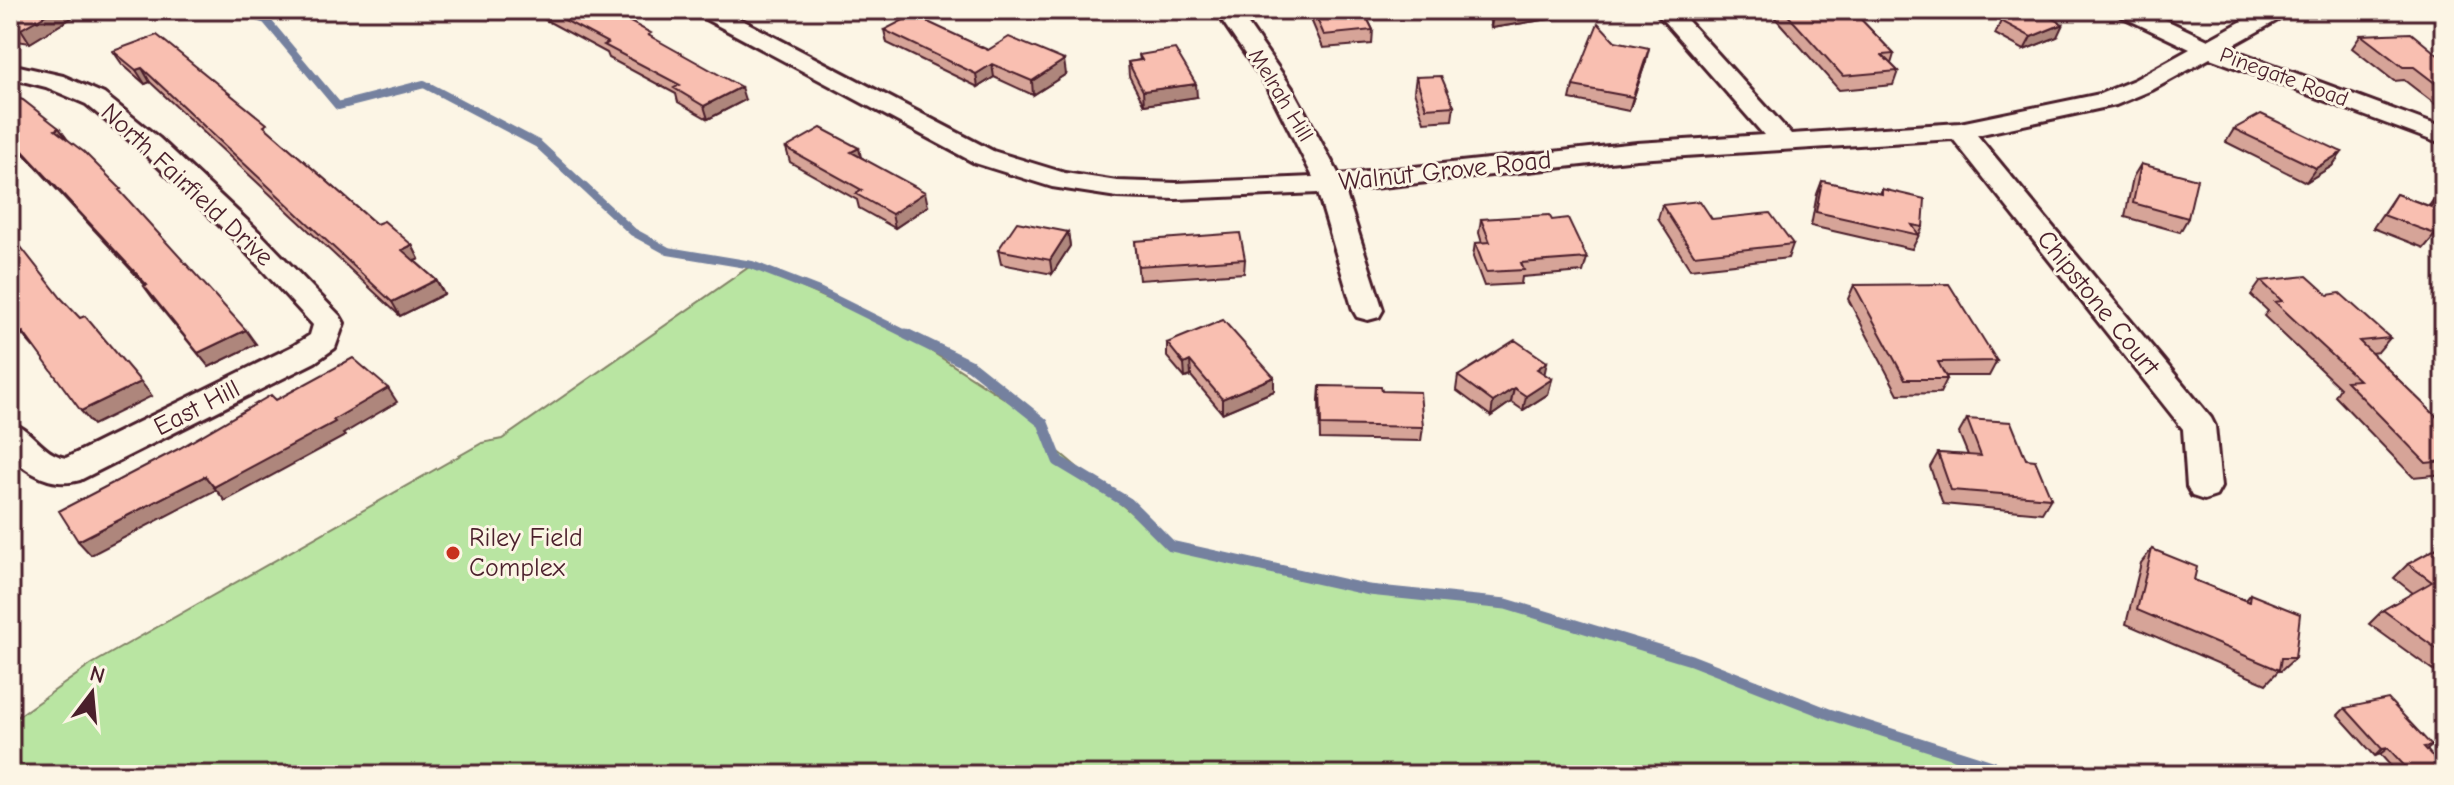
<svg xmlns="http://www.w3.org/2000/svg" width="2454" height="785" font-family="'Comic Neue',sans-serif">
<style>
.green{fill:#b9e5a2;stroke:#828266;stroke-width:2}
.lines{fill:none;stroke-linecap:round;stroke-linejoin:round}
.stream-far1{stroke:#75819f;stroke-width:8}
.stream{stroke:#75819f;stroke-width:11}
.minor-casing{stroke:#4a1f2b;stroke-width:6}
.minor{fill:#fcf5e5;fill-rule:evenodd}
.wall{fill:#d6a498;stroke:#4a1f2b;stroke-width:2}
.shaded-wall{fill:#ae867c;stroke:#4a1f2b;stroke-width:2}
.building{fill:#f9bfb1;stroke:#4a1f2b;stroke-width:2}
.poi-dot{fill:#c8321e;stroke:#fcf5e5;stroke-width:3}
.labels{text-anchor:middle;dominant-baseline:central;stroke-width:6;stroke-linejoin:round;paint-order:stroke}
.far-street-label{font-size:22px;fill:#4a1f2b;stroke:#fcf5e5}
.street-label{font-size:26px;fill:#4a1f2b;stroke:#fcf5e5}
.poi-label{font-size:26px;fill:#4a1f2b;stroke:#fcf5e5;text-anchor:start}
</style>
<rect width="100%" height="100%" fill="#fcf5e5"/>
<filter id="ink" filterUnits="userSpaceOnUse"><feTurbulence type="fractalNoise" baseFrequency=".0125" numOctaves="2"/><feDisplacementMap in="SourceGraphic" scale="16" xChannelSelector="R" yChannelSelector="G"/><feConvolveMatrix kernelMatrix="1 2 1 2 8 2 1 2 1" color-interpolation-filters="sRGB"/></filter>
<g filter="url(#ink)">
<path class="green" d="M 752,265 L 898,330 L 1043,423 L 1052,446 L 1171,546 L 1280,573 L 1369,590 L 1506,604 L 1691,660 L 1829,714 L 2020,775 L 10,775 L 10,722 L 92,664 L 482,443 L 502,439 Z"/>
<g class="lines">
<path class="stream-far1" d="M 232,10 L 266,20 L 338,106 L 424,84 L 538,144 L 633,232 L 668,251 L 752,265 L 819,291 L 910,336"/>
<path class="stream" d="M 906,334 L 970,365 L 1043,423 L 1058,461 L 1128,503 L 1171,546 L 1369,590 L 1506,604 L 1691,660 L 1829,714 L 2020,775"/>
<defs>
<path id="minor" d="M 695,10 L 723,10 L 993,151 L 1065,173 L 1117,181 L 1176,183 L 1313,177 L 1268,88 L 1215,10 L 1238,10 L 1292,88 L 1339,175 L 1637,143 L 1764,135 L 1654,10 L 1678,10 L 1791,134 L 1960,123 L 2100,94 L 2134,80 L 2190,49 L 2119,15 L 2116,10 L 2145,10 L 2208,40 L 2262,10 L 2290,10 L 2287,15 L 2228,48 L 2444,128 L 2444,145 L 2210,58 L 2152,90 L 2116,105 L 1977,135 L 2211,418 L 2215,426 L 2221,487 L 2216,496 L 2204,500 L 2192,496 L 2187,487 L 2183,429 L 1953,139 L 1637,159 L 1345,191 L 1383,310 L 1379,317 L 1368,320 L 1357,317 L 1353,310 L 1318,193 L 1176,199 L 1117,197 L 1052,187 L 975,163 L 698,15 Z
M 10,64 L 63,76 L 104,94 L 159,138 L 255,228 L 340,316 L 344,323 L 335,348 L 315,362 L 80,480 C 53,488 28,474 10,455 L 10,422 C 33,429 41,454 66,458 L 293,346 L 310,335 L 313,325 L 235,240 L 141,150 L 86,104 L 46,87 L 10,78 Z"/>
</defs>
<use href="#minor" class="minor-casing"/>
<use href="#minor" class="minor"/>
</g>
<path class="wall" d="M 10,10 L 73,17 L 30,43 L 10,40 Z
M 527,10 L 608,10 L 653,38 L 745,100 L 708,119 L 678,102 L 676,94 L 609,58 L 607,53 Z
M 1307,10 L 1363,10 L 1373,30 L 1372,44 L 1323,48 Z
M 1488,10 L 1576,10 L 1575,15 L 1491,28 Z
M 1768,10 L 1852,10 L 1894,54 L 1891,64 L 1898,71 L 1893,85 L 1839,90 Z
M 2001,21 L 2057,37 L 2024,50 L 1995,34 Z
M 884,30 L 988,50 L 1066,74 L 1033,95 L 994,77 L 978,87 L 887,43 Z
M 2361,35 L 2444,60 L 2444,111 L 2404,80 L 2394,81 L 2352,48 Z
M 1615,41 L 1646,61 L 1629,111 L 1570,99 L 1573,86 Z
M 113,51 L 274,135 L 376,224 L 412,245 L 419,259 L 415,261 L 436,280 L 444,294 L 400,316 L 150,82 L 145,84 L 122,64 Z
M 1139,55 L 1197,97 L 1144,105 L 1129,76 L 1128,62 L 1140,60 Z
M 1416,77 L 1454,106 L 1452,120 L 1424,122 L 1414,91 Z
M 10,96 L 59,128 L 68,140 L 130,203 L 256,344 L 209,367 L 154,300 L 144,286 L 145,285 L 24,154 L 10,143 Z
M 2234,129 L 2342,152 L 2332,166 L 2306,182 L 2226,142 Z
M 786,148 L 861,157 L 928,206 L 895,228 L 859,208 L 857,200 L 790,162 Z
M 2141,164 L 2188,218 L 2180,232 L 2125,217 L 2133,177 Z
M 1822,181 L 1880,194 L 1882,189 L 1923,227 L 1912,249 L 1811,226 L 1817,194 Z
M 2444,184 L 2444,239 L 2434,236 L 2424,248 L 2373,228 L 2396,194 L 2429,206 Z
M 1662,205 L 1712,219 L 1793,244 L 1788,258 L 1690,269 L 1658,219 Z
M 1481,219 L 1552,220 L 1587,258 L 1583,272 L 1522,277 L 1521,284 L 1484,286 L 1473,257 L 1475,243 L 1482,243 L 1479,233 Z
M 1068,232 L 1070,246 L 1052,274 L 1001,264 L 998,250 Z
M 1135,241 L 1245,259 L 1244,273 L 1139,280 Z
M 2261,281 L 2328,295 L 2390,338 L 2378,352 L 2371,353 L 2444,424 L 2444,474 L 2413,477 L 2335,396 L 2340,388 L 2264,316 L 2268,311 L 2251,295 Z
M 1854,285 L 1997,361 L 1989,376 L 1946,376 L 1947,379 L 1940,393 L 1898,394 L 1848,299 Z
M 1167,343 L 1274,377 L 1274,391 L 1222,413 L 1191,376 L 1185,378 L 1167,357 Z
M 1544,374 L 1552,379 L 1548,394 L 1523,410 L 1511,402 L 1491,416 L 1456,390 L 1458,376 Z
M 1320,386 L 1382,391 L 1423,427 L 1421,441 L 1320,439 L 1319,400 Z
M 1967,419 L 2026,459 L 2051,498 L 2042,513 L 1943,504 L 1930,467 L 1938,453 L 1968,455 L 1959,433 Z
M 2152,549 L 2194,580 L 2245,600 L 2250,594 L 2295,658 L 2281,671 L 2278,671 L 2266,684 L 2126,624 L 2141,563 Z
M 2444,553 L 2444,678 L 2369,624 L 2383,610 L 2413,593 L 2394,578 L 2408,564 Z
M 2345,708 L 2432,746 L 2427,750 L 2444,775 L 2399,775 L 2380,754 L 2375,756 L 2338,715 Z"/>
<path class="shaded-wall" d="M 54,10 L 68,10 L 73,17 L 30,43 L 21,29 Z
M 1524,10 L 1576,10 L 1575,15 L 1491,28 L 1493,15 Z
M 2063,24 L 2057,37 L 2024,50 L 2031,37 Z
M 1649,48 L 1646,61 L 1629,111 L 1633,97 Z
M 1064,60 L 1066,74 L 1033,95 L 1032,81 Z
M 992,64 L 994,77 L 978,87 L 976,74 Z
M 142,68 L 150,82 L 145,84 L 136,70 Z
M 1196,84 L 1197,97 L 1144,105 L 1143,91 Z
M 741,87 L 745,100 L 708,119 L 704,106 Z
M 59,128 L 69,142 L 55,130 Z
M 859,148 L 862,162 L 851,152 Z
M 2342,152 L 2332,166 L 2306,182 L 2316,168 Z
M 925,192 L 928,206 L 895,228 L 892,214 Z
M 1068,232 L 1070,246 L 1052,274 L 1050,260 Z
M 412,245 L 419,259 L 409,264 L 402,250 Z
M 436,280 L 444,294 L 400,316 L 392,302 Z
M 246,330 L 256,344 L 209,367 L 198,353 Z
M 23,332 L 35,346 L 33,347 L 21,333 Z
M 1190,361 L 1191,376 L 1185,378 L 1184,364 Z
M 1547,362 L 1544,376 L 1537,369 Z
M 1274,377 L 1274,391 L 1222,413 L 1222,399 Z
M 1552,379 L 1548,394 L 1523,410 L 1526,396 Z
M 141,382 L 152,396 L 93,425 L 81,411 Z
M 388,388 L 397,402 L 343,434 L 345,436 L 225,501 L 214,487 Z
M 1514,388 L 1511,402 L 1491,416 L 1493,402 Z
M 205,476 L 216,490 L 91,555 L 78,541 Z
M 2388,748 L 2380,754 L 2375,756 L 2382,749 Z"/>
<path class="building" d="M 10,10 L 54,10 L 21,29 L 10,28 Z
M 546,10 L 608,10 L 651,33 L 648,35 L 741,87 L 704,106 L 674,88 L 680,85 L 604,45 L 608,43 Z
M 1313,10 L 1363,10 L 1373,30 L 1324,35 Z
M 1492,10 L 1524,10 L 1493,15 Z
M 1783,10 L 1852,10 L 1894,54 L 1882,55 L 1898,71 L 1843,76 Z
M 2031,10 L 2036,10 L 2063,24 L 2031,37 L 2001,21 Z
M 913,15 L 988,50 L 1009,37 L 1064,60 L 1032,81 L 992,64 L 976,74 L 884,30 Z
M 1598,23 L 1615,41 L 1649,48 L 1633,97 L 1573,86 Z
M 2411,33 L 2444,60 L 2444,90 L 2414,67 L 2403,67 L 2361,35 Z
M 157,35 L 267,124 L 264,126 L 376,224 L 384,221 L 412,245 L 402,250 L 436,280 L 392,302 L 142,68 L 136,70 L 113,51 Z
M 1175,49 L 1196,84 L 1143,91 L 1128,62 L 1142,60 L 1139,55 Z
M 1441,76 L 1454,106 L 1426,108 L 1416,77 Z
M 10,96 L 23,100 L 59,128 L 55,130 L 84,152 L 121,189 L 119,190 L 246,330 L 198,353 L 144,286 L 147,285 L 10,137 Z
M 2261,114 L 2342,152 L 2316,168 L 2234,129 Z
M 821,128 L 859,148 L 851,152 L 925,192 L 892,214 L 856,194 L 862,190 L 786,148 Z
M 2141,164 L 2197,179 L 2188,218 L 2133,203 Z
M 1822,181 L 1882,194 L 1882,189 L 1925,199 L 1923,227 L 1912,225 L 1919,235 L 1816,212 Z
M 2444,184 L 2444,221 L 2443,221 L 2435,234 L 2383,215 L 2396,194 L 2431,207 Z
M 1700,201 L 1712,219 L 1770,213 L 1793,244 L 1694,255 L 1662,205 Z
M 1549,215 L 1552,220 L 1568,218 L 1587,258 L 1521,263 L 1524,270 L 1486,272 L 1475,243 L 1490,242 L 1481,219 Z
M 1017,222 L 1068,232 L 1050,260 L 998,250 Z
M 10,233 L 61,298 L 80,318 L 85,316 L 141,382 L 81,411 L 23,332 L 21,333 L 10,320 Z
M 1240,233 L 1245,259 L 1138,266 L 1135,241 Z
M 2307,276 L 2328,295 L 2340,293 L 2390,338 L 2359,341 L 2444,424 L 2444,461 L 2426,463 L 2346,381 L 2359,380 L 2275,302 L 2282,301 L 2261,281 Z
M 1949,284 L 1997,361 L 1938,362 L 1947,379 L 1905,379 L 1854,285 Z
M 1223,320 L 1274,377 L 1222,399 L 1190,361 L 1184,364 L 1167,343 Z
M 1515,340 L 1547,362 L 1537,369 L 1552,379 L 1526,396 L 1514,388 L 1493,402 L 1458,376 Z
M 353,358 L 388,388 L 333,420 L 335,422 L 214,487 L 205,476 L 78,541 L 59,511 L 180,448 L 271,395 L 276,400 Z
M 1320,386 L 1381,387 L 1382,391 L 1420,392 L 1423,427 L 1321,425 Z
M 1967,419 L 2011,422 L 2026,459 L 2035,460 L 2051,498 L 1951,490 L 1938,453 L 1981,456 Z
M 2437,548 L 2444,553 L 2444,654 L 2383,610 L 2432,582 L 2408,564 Z
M 2152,549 L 2197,567 L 2194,580 L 2249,602 L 2250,594 L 2300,614 L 2295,658 L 2281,658 L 2279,670 L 2137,610 Z
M 2388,699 L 2432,746 L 2424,747 L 2444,769 L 2444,775 L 2413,775 L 2388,748 L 2382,749 L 2345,708 Z"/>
</g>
<circle class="poi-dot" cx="453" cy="553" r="8"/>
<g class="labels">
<g class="far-street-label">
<text transform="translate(2284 77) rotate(20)">Pinegate Road</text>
<text transform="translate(1281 95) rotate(59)">Melrah Hill</text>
</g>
<g class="street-label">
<text transform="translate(1445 171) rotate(-6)">Walnut Grove Road</text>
<text transform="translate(187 185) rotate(43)">North Fairfield Drive</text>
<text transform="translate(2098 303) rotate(51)">Chipstone Court</text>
<text transform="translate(197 408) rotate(-27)">East Hill</text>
</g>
<g class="poi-label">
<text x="469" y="538">Riley Field<tspan x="469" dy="30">Complex</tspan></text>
</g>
</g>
<rect width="2454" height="785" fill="none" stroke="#fcf5e5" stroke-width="40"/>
<rect x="20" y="20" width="2414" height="745" fill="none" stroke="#4a1f2b" stroke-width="3" filter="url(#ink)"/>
<g transform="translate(92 693) rotate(16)" stroke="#fcf5e5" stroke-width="6" paint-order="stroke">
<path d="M0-6L14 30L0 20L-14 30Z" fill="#4a1f2b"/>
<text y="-12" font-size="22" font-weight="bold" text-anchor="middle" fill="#4a1f2b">N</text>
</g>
</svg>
